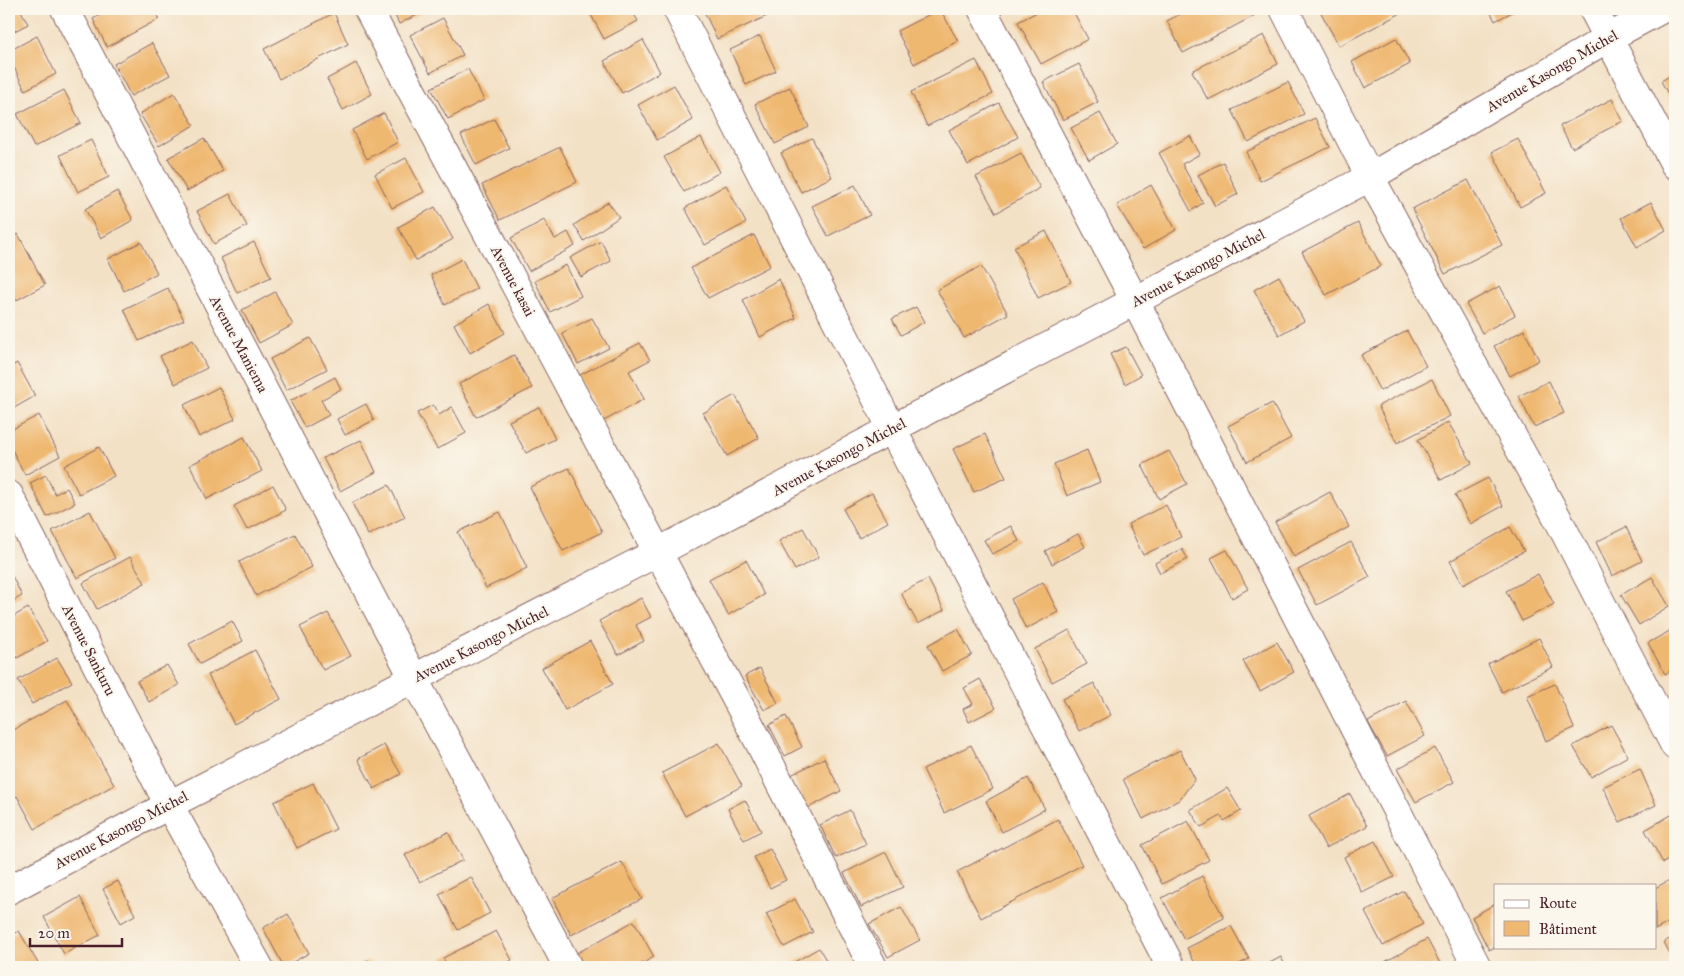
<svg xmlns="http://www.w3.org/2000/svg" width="1684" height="976" font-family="'IM FELL Great Primer',serif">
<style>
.building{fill:#efb871}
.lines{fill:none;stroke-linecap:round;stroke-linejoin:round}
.minor-casing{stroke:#856361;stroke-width:30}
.minor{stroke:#fff;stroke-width:28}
.labels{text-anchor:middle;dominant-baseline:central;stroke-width:4;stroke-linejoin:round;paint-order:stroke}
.street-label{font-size:15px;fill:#4a1f2b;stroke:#fbf7ec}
</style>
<rect width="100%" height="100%" fill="#fbf7ec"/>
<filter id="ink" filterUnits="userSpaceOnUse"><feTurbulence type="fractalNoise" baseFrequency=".02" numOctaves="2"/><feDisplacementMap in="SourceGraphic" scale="10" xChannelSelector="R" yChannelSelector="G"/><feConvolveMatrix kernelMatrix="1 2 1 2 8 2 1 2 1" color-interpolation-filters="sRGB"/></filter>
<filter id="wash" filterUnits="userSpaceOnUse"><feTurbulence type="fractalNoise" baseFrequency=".0096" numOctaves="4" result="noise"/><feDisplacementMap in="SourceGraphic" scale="20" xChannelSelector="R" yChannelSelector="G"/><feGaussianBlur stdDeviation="1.12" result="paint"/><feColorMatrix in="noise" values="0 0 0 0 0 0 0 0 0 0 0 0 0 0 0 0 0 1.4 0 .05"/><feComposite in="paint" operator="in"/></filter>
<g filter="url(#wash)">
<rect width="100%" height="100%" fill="#f3e1c6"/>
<g id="blocks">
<path class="building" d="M 9,9 L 20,9 L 28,24 L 9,34 Z
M 111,9 L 153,9 L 159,19 L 107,47 L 93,19 Z
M 392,9 L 429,9 L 399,24 Z
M 588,9 L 631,9 L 638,21 L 604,39 Z
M 703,9 L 763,9 L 767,16 L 717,39 Z
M 940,9 L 958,41 L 914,64 L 897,31 Z
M 1043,9 L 1072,9 L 1088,39 L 1041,64 L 1018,22 Z
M 1190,9 L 1250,9 L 1254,16 L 1183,53 L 1167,21 Z
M 1319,9 L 1401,9 L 1403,12 L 1339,46 Z
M 1489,9 L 1518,9 L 1495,21 Z
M 334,13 L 348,44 L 279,79 L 264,49 Z
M 443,18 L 463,55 L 430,73 L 410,35 Z
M 1264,35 L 1278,64 L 1208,100 L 1192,71 Z
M 37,36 L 56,74 L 25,90 L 9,57 L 9,51 Z
M 760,36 L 776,71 L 746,85 L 730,50 Z
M 1396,38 L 1410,64 L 1365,88 L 1352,62 Z
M 643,40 L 660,72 L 622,93 L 604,61 Z
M 152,43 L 170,75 L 131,96 L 114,64 Z
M 976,60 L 993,94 L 927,126 L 911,92 Z
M 356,63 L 372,94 L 343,110 L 327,79 Z
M 1079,64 L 1098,102 L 1063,120 L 1043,82 Z
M 468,69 L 484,100 L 448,119 L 431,88 Z
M 1675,73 L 1675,107 L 1661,81 Z
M 1288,82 L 1304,114 L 1248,142 L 1232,110 Z
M 674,85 L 693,120 L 657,140 L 638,105 Z
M 790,87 L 809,127 L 775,144 L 755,104 Z
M 64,90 L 81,123 L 34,147 L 17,114 Z
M 174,93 L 194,125 L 159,146 L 140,114 Z
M 1612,99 L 1623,121 L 1572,148 L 1560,126 Z
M 999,103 L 1018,137 L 968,165 L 949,130 Z
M 384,113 L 398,142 L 367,159 L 352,130 Z
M 1100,113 L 1117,144 L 1089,160 L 1071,128 Z
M 1315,118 L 1330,147 L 1260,181 L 1246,152 Z
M 494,119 L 509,148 L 476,165 L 461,135 Z
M 1190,136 L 1200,154 L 1182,164 L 1203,203 L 1191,211 L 1159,153 Z
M 701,137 L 720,172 L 684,192 L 664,157 Z
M 204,138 L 223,171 L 187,191 L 168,158 Z
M 812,138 L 832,177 L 801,192 L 781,153 Z
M 1518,139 L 1546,193 L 1520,207 L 1492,152 Z
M 91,140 L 109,177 L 78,192 L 60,155 Z
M 560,147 L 577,182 L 500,220 L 482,185 Z
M 1021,153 L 1040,188 L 996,213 L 976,177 Z
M 406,158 L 424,192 L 392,208 L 375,174 Z
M 1223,162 L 1238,194 L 1215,206 L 1198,175 Z
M 1468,180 L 1502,245 L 1445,274 L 1412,209 Z
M 726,185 L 746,223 L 705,245 L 685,208 Z
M 855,185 L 870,215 L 828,236 L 812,206 Z
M 1151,185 L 1176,230 L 1143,249 L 1117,205 Z
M 117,191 L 133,220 L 101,238 L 85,209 Z
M 230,194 L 247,226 L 214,244 L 197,211 Z
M 608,202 L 619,217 L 584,241 L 574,225 Z
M 1651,202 L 1666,230 L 1637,247 L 1621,218 Z
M 435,207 L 453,239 L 416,260 L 398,227 Z
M 544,220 L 555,239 L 568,232 L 575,246 L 529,271 L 511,238 Z
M 1358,223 L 1381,266 L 1326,295 L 1302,252 Z
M 1046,231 L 1071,282 L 1038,298 L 1014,247 Z
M 18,234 L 45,285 L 9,304 L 9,239 Z
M 754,235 L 770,266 L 708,298 L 691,268 Z
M 601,241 L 611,261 L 581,277 L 570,258 Z
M 141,242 L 157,273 L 124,291 L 108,259 Z
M 254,242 L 271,277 L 237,293 L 221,258 Z
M 462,259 L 477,289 L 445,305 L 431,275 Z
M 566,265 L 581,296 L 550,312 L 535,281 Z
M 981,266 L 1008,314 L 964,338 L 937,290 Z
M 1279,276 L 1304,321 L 1279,335 L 1254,290 Z
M 779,279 L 796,318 L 760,337 L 743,300 Z
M 1500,286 L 1515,315 L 1482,333 L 1466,304 Z
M 168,288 L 184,320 L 139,341 L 124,309 Z
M 275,292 L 293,325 L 259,343 L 242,310 Z
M 489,304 L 505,333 L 470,353 L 454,324 Z
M 916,307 L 924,322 L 901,335 L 892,319 Z
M 592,318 L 609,348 L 578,364 L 562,333 Z
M 1524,330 L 1539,360 L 1510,376 L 1494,346 Z
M 1407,331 L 1426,366 L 1380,391 L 1361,355 Z
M 310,338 L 327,369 L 286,390 L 270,359 Z
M 193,340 L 207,368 L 175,384 L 160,356 Z
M 640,343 L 650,360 L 629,371 L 644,399 L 602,422 L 578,376 Z
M 1126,347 L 1141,375 L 1125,384 L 1110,354 Z
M 514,355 L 532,388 L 476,417 L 459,384 Z
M 17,363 L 35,396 L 9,411 L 9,368 Z
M 335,377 L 341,389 L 321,400 L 329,415 L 305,428 L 290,401 Z
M 1432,379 L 1450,416 L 1397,443 L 1378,406 Z
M 1549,381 L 1564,413 L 1534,427 L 1519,396 Z
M 219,387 L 235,419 L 199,437 L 184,405 Z
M 735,395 L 759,438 L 727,456 L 703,413 Z
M 1272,403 L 1291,438 L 1247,462 L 1228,426 Z
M 366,404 L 374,420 L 345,435 L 337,419 Z
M 433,405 L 439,415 L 452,407 L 466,433 L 437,449 L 417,413 Z
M 539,407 L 555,439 L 526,453 L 509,421 Z
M 39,415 L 60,456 L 25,475 L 9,444 L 9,431 Z
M 1448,422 L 1472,463 L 1441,480 L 1418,440 Z
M 985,434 L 1006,478 L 974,492 L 953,449 Z
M 244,437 L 262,471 L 207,499 L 190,465 Z
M 361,440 L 376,472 L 340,491 L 323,458 Z
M 99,447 L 114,476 L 79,494 L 64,466 Z
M 1087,450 L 1100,482 L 1067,496 L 1054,464 Z
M 1169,451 L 1187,484 L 1159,499 L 1142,465 Z
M 569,468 L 602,532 L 563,551 L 530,487 Z
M 46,475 L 55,494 L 67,488 L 75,503 L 47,517 L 30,483 Z
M 1488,478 L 1503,506 L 1470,524 L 1455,495 Z
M 273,485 L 286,510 L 247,530 L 234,506 Z
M 389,485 L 405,517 L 368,535 L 352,503 Z
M 1330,492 L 1349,527 L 1294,557 L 1275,522 Z
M 872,493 L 888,522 L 859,538 L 843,509 Z
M 1166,505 L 1181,537 L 1143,555 L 1128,524 Z
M 90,511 L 115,558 L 77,578 L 52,531 Z
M 500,512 L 527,568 L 486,588 L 458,532 Z
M 1011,526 L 1019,541 L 992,554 L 984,540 Z
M 1510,527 L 1524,551 L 1463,585 L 1450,561 Z
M 1626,527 L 1642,561 L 1612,576 L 1596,542 Z
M 803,528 L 819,557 L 795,570 L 779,541 Z
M 295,534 L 312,567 L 256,596 L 239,562 Z
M 1078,534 L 1085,547 L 1052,564 L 1045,551 Z
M 1351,542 L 1370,577 L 1317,605 L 1298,570 Z
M 1182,549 L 1188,559 L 1160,573 L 1155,563 Z
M 1227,550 L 1248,589 L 1232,598 L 1211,558 Z
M 130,557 L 145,583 L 97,609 L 83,583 Z
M 746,560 L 764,595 L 728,615 L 709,579 Z
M 9,570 L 22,596 L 9,603 Z
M 1538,574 L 1554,604 L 1522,621 L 1506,591 Z
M 1652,577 L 1669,606 L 1639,625 L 1621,595 Z
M 928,579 L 944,610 L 918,624 L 901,593 Z
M 1043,582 L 1058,612 L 1026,629 L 1011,599 Z
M 641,598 L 651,617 L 636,625 L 644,641 L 618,655 L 599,621 Z
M 28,608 L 47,641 L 17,658 L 9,645 L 9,619 Z
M 328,613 L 351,656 L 323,670 L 300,627 Z
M 232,621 L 243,641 L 200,664 L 189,644 Z
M 1675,628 L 1675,669 L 1665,674 L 1648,643 Z
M 958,629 L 972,655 L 942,671 L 928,645 Z
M 1069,630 L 1087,664 L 1052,682 L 1035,649 Z
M 1539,638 L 1553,667 L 1502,692 L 1488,664 Z
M 590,641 L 613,684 L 565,710 L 542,668 Z
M 1277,642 L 1294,672 L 1260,691 L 1243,661 Z
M 255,650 L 281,699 L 234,724 L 208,675 Z
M 57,658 L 72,682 L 32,704 L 18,680 Z
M 167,665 L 179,685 L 149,702 L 137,681 Z
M 760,668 L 778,703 L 764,710 L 745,676 Z
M 980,679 L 996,708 L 969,722 L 963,709 L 973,704 L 964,688 Z
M 1094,683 L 1111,715 L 1079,731 L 1062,699 Z
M 1555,684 L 1574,728 L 1546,741 L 1527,696 Z
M 67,700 L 114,785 L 35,829 L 17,796 L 9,801 L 9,732 Z
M 1406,701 L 1425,736 L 1387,756 L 1368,722 Z
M 786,716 L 802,747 L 785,756 L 769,725 Z
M 1611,725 L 1628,756 L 1591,777 L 1573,746 Z
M 719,743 L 742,786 L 685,816 L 662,773 Z
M 384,745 L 401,774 L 374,789 L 358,759 Z
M 971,745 L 993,789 L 944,813 L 923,769 Z
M 1435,748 L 1454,782 L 1416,802 L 1397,769 Z
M 1180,750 L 1195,779 L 1179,800 L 1143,819 L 1123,779 Z
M 824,758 L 841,791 L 808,808 L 791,775 Z
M 1640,769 L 1656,805 L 1620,822 L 1603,787 Z
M 1028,778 L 1045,809 L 1002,832 L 986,801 Z
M 313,783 L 336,829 L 297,848 L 274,802 Z
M 1227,788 L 1241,811 L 1224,821 L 1221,816 L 1201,827 L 1190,810 Z
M 1350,794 L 1367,826 L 1326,848 L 1309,816 Z
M 745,800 L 761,831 L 744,840 L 728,809 Z
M 850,810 L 866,844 L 836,858 L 820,825 Z
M 1673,814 L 1675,818 L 1675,856 L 1663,863 L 1645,830 Z
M 1058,819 L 1082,865 L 981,918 L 957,872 Z
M 1188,821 L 1209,860 L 1162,884 L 1142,845 Z
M 448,832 L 463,860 L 420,882 L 405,855 Z
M 1375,841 L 1394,877 L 1362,893 L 1344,857 Z
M 770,849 L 786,880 L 770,888 L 754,857 Z
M 886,852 L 903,887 L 861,907 L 844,873 Z
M 622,862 L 642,899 L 571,935 L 552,898 Z
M 1202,876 L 1224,918 L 1184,939 L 1162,898 Z
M 471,877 L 490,913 L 458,930 L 439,894 Z
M 1675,877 L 1675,919 L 1655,930 L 1655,888 Z
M 118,881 L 135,915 L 121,923 L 103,889 Z
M 1404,891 L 1423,924 L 1383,946 L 1365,912 Z
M 80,897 L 100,935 L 64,954 L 44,917 Z
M 795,899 L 813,932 L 784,947 L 766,914 Z
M 1495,904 L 1495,947 L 1489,950 L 1472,917 Z
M 901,907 L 920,940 L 888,957 L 869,924 Z
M 288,914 L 309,953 L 284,967 L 263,928 Z
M 634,921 L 654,957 L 636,967 L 579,967 L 572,956 Z
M 1231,926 L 1249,959 L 1233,967 L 1197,967 L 1187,948 Z
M 19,931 L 39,965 L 35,967 L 9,967 L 9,937 Z
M 496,931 L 512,960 L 499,967 L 448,967 L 443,958 Z
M 1675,936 L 1675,964 L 1664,942 Z
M 1427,939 L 1442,967 L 1380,967 L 1379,965 Z
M 819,948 L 830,967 L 793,967 L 791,964 Z
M 1281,957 L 1286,967 L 1262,967 Z
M 368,960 L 372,967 L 354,967 Z"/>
</g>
</g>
<g filter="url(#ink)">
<use href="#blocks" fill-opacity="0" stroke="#856361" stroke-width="1"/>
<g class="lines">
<defs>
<path id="minor" d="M 65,9 L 414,679 L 568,967
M 368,9 L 759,742 L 873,967
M 677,9 L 892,429 L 1171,967
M 982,9 L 1135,301 L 1477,967
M 1284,9 L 1370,177 L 1559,521 L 1675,746
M 1593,9 L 1675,165
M 9,495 L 169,805 L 259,967
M 9,890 L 169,805 L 658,552 L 1370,177 L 1608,38 L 1662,9"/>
</defs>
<use href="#minor" class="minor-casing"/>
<use href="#minor" class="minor"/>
</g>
</g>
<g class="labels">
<g class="street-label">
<text transform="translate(1552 71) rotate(-30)">Avenue Kasongo Michel</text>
<text transform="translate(1198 268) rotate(-28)">Avenue Kasongo Michel</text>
<text transform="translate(513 281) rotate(62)">Avenue kasai</text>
<text transform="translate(239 344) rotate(62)">Avenue Maniema</text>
<text transform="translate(839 457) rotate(-28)">Avenue Kasongo Michel</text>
<text transform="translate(481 644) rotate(-27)">Avenue Kasongo Michel</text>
<text transform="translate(89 650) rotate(63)">Avenue Sankuru</text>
<text transform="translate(121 830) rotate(-28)">Avenue Kasongo Michel</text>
</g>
</g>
<rect width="1684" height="976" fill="none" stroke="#fbf7ec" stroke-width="30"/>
<rect x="1494" y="884" width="162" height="65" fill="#fbf7ec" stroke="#b4a19f"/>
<rect x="1504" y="900" width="25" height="8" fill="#ffffff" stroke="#b4a19f"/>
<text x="1539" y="908" font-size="15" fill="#4a1f2b">Route</text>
<rect x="1504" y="921" width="25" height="15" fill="#efb871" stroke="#b4a19f"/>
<text x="1539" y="934" font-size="15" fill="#4a1f2b">Bâtiment</text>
<path d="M30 938v8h92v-8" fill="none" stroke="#4a1f2b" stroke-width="2.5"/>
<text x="38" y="938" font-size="15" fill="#4a1f2b" stroke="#fbf7ec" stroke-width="4" paint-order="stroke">20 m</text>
</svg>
